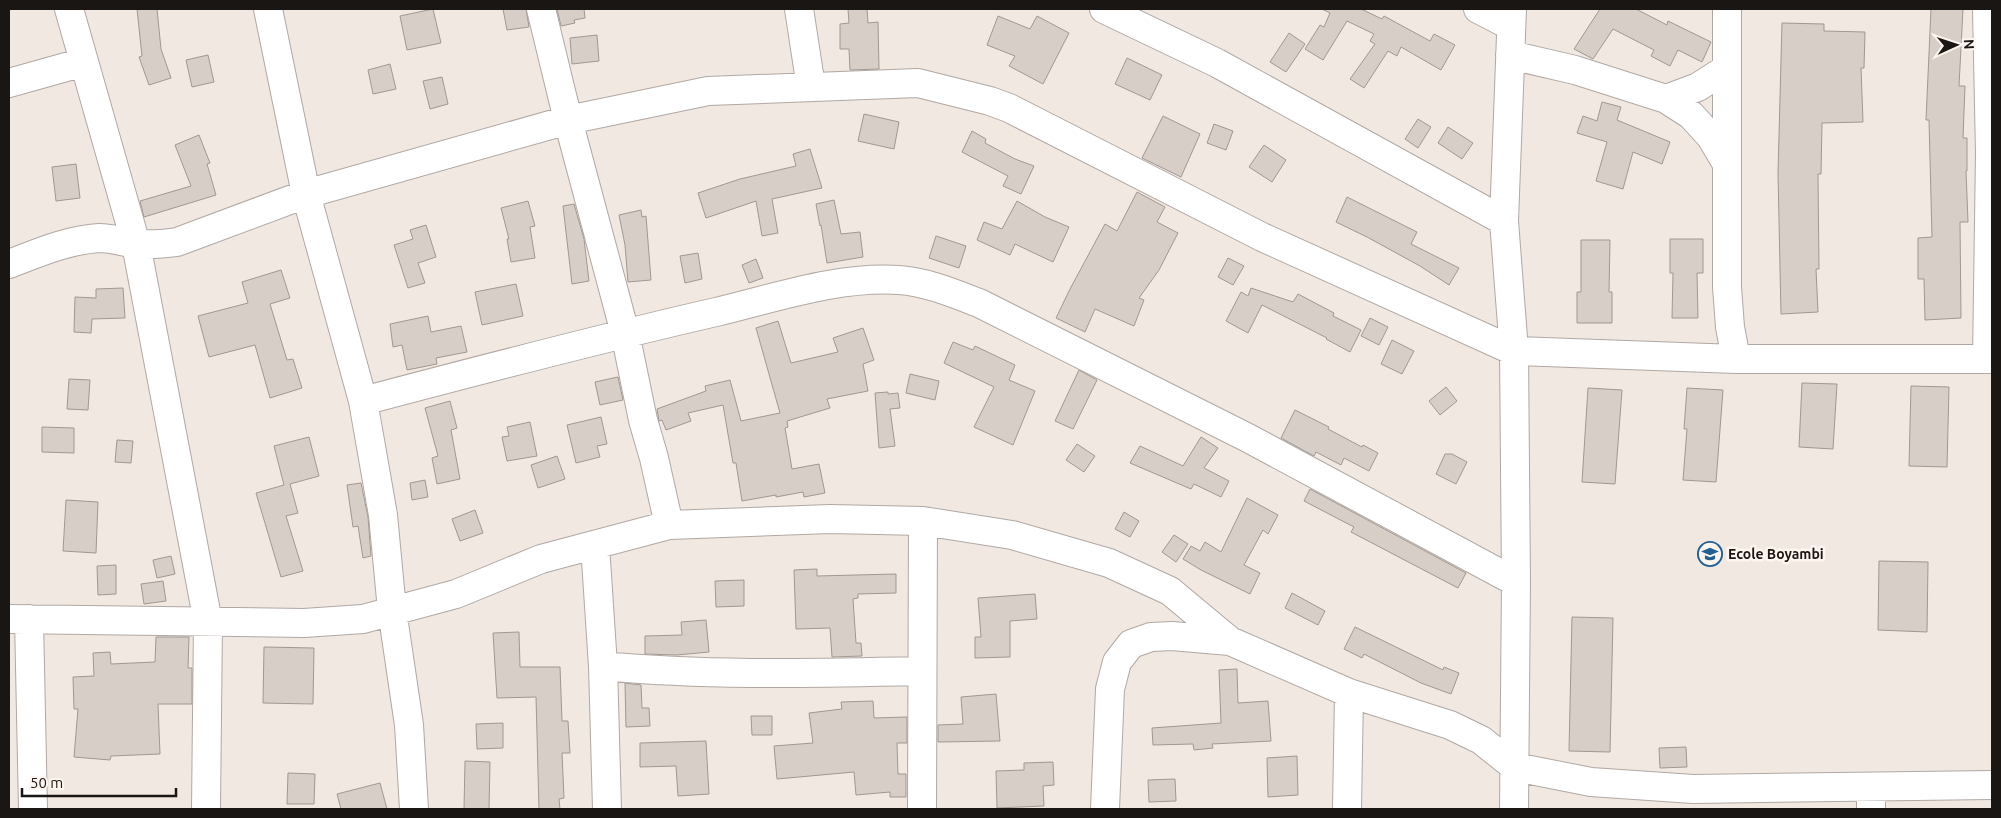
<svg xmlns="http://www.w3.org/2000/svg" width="2001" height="818" font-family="Ubuntu,sans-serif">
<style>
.building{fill:#d7cec8;stroke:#a09893}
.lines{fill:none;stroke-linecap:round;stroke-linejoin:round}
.minor-casing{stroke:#b1a8a3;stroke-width:30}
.minor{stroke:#fff;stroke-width:28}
.labels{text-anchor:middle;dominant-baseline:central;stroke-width:5;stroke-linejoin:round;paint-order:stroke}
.poi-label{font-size:14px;font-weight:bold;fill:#191614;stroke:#fff5ef;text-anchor:start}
</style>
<rect width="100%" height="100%" fill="#f1e8e2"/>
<path class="building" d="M 137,9 L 157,9 L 161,49 L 171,78 L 149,85 L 139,57 L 142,56 Z
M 433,9 L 441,43 L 407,50 L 400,16 Z
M 503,9 L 526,9 L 529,27 L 507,30 Z
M 557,9 L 584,9 L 585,18 L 574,20 L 575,23 L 561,26 Z
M 848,9 L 867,9 L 868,23 L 878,22 L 879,69 L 850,70 L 849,49 L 840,49 L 840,24 L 849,23 Z
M 1322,9 L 1361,9 L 1382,19 L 1384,16 L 1430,41 L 1434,34 L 1455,45 L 1441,70 L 1401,47 L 1397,56 L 1388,51 L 1364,88 L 1350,79 L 1375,44 L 1370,41 L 1374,34 L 1347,21 L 1323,60 L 1305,49 L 1320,25 L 1324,27 L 1330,13 Z
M 1600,9 L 1636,9 L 1667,25 L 1668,21 L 1711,42 L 1702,62 L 1678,50 L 1670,66 L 1651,56 L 1654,50 L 1613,29 L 1593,59 L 1574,49 Z
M 1931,9 L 1963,9 L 1959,86 L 1965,86 L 1963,138 L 1967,138 L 1967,171 L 1966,171 L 1968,222 L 1960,222 L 1961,318 L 1925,320 L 1924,279 L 1918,279 L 1918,238 L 1932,237 L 1929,120 L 1926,120 Z
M 998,16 L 1030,29 L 1037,16 L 1069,33 L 1043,84 L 1009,66 L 1015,56 L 987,45 Z
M 1782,23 L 1824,24 L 1824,31 L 1865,32 L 1864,68 L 1861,68 L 1863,122 L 1822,123 L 1821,174 L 1818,174 L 1819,269 L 1816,269 L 1818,312 L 1781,314 L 1778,173 Z
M 1289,33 L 1305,44 L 1286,72 L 1270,62 Z
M 597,35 L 599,61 L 572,64 L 570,38 Z
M 208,55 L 214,82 L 192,87 L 186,60 Z
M 1127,58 L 1162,75 L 1150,100 L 1115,84 Z
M 390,64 L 396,89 L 373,94 L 368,70 Z
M 442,77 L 448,104 L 430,109 L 423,81 Z
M 1602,102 L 1621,107 L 1617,120 L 1670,142 L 1662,164 L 1633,152 L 1623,189 L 1596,181 L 1607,142 L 1577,133 L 1583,116 L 1597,121 Z
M 864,114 L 899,122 L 894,149 L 858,141 Z
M 1163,116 L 1200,134 L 1181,177 L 1142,158 Z
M 1418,119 L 1431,127 L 1418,148 L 1405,139 Z
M 1214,124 L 1233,131 L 1226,150 L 1207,143 Z
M 1448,127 L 1473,143 L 1462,159 L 1438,143 Z
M 972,131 L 986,139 L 985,143 L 1015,159 L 1034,166 L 1021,194 L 1003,186 L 1008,176 L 962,152 Z
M 199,135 L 210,163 L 207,164 L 216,195 L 144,217 L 140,201 L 191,186 L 175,145 Z
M 1264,145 L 1286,160 L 1272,182 L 1249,167 Z
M 810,149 L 822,188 L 772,199 L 778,233 L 762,236 L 756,201 L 706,218 L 698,193 L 740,179 L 796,166 L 793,154 Z
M 76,164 L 80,198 L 56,201 L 52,167 Z
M 1137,192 L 1165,207 L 1157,222 L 1178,233 L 1159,270 L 1139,298 L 1144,300 L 1134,326 L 1095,309 L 1085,332 L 1056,318 L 1070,289 L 1105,224 L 1117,231 Z
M 1347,197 L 1417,232 L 1411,244 L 1459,268 L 1449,285 L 1420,266 L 1367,237 L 1336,222 Z
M 834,200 L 841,234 L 860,232 L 863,257 L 827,263 L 821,225 L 820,226 L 816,204 Z
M 528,201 L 535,226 L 530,227 L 535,258 L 511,262 L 507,239 L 509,239 L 501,208 Z
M 1017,201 L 1045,217 L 1069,227 L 1053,262 L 1015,244 L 1010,255 L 977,240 L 984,222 L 1002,229 Z
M 574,204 L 584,239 L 589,281 L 572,284 L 563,206 Z
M 641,210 L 642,217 L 646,216 L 651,280 L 628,282 L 625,245 L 619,215 Z
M 426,225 L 436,257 L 418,263 L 425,283 L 408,288 L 394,245 L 413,239 L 410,230 Z
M 936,236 L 966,246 L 959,268 L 929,258 Z
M 1670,239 L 1703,239 L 1703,273 L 1697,273 L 1698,318 L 1672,318 L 1673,273 L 1670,273 Z
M 1581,240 L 1610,240 L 1609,292 L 1612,292 L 1612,323 L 1577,323 L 1577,292 L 1581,292 Z
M 698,253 L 702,279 L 685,283 L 680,256 Z
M 1228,258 L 1244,266 L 1233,285 L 1218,277 Z
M 756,259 L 763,278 L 749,283 L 742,265 Z
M 281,270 L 290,298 L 270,304 L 287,360 L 293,359 L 302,388 L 270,398 L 255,345 L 209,357 L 198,316 L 248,303 L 242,282 Z
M 516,284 L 523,316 L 482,325 L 475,292 Z
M 123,288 L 125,318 L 92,319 L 91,333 L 74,332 L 75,297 L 96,298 L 96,289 Z
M 1251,288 L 1293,302 L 1298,294 L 1334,313 L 1333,316 L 1361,330 L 1350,352 L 1326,339 L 1327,338 L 1262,305 L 1248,333 L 1226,321 L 1241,292 L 1248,296 Z
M 428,316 L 431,332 L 461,326 L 467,352 L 436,358 L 437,364 L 407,370 L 402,345 L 393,347 L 390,324 Z
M 1370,318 L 1388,327 L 1379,345 L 1361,336 Z
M 778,321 L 791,363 L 838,352 L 833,338 L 863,328 L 874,360 L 863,364 L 868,391 L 827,399 L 830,408 L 787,421 L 788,427 L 785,428 L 792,469 L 819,464 L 825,493 L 804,497 L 803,492 L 776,497 L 776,495 L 742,501 L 736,463 L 733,463 L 723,405 L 688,413 L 691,421 L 666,430 L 662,420 L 659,421 L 657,409 L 706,391 L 705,386 L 730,380 L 741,421 L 780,413 L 756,328 Z
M 1392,340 L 1414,351 L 1402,374 L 1381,364 Z
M 953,342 L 973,350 L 975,346 L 1015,365 L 1009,380 L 1035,391 L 1013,445 L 974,427 L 994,387 L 944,363 Z
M 1079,370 L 1097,380 L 1073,429 L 1055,421 Z
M 910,374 L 939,381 L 935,400 L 906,393 Z
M 618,377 L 623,400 L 600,405 L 595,382 Z
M 69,379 L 90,380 L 88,410 L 67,409 Z
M 1802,383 L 1837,384 L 1833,449 L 1799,447 Z
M 1911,386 L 1949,387 L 1947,467 L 1909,466 Z
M 1446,387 L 1457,401 L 1440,415 L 1429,401 Z
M 1588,388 L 1622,390 L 1615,484 L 1582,482 Z
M 1687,388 L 1723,390 L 1716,482 L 1683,480 L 1687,429 L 1684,429 Z
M 888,392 L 888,394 L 898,393 L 900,408 L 890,409 L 895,446 L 879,448 L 875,393 Z
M 450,401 L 457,428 L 451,430 L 460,479 L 437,484 L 432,458 L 438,456 L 425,408 Z
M 1295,410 L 1329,427 L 1328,429 L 1362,447 L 1363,445 L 1378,453 L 1369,471 L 1344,458 L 1341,465 L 1316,452 L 1314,456 L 1281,438 Z
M 601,417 L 607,444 L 597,446 L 600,457 L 576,463 L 567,425 Z
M 530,422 L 537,456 L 507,461 L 502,437 L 509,436 L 507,427 Z
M 42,427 L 74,428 L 74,453 L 42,452 Z
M 309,437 L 319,476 L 290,484 L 298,513 L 286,516 L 303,571 L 281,577 L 256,493 L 284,485 L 274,446 Z
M 1201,437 L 1218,448 L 1204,468 L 1229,481 L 1221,497 L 1194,484 L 1191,489 L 1130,463 L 1140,446 L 1183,466 Z
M 117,440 L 133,441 L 131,463 L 115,462 Z
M 1077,444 L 1095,456 L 1084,472 L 1066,460 Z
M 1445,454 L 1452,454 L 1467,462 L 1456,484 L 1436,474 Z
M 557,456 L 565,479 L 538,488 L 531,465 Z
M 425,480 L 428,497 L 412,500 L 410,483 Z
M 361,483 L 368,517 L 371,556 L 363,558 L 358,526 L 353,527 L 347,485 Z
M 1310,489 L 1466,573 L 1458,588 L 1351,532 L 1354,527 L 1304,501 Z
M 1247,498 L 1278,515 L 1268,534 L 1263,530 L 1244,565 L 1260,573 L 1250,594 L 1201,570 L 1183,559 L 1191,546 L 1200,551 L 1205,542 L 1221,552 Z
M 66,500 L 98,502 L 96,553 L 63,551 Z
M 475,510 L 483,533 L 460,541 L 452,519 Z
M 1124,512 L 1139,521 L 1130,537 L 1115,529 Z
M 1174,535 L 1188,544 L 1176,562 L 1162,552 Z
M 171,556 L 175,574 L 157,578 L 153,560 Z
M 1879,561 L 1928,562 L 1927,632 L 1878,630 Z
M 116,565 L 116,594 L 98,595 L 97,566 Z
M 817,569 L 817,576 L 896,574 L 896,593 L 858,594 L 858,598 L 853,599 L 856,643 L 861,643 L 862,656 L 832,657 L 830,628 L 796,629 L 794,570 Z
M 744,580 L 744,606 L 716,607 L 715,581 Z
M 163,581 L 166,601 L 144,604 L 141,584 Z
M 1292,593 L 1325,611 L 1318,625 L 1285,608 Z
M 1035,594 L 1037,619 L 1010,621 L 1010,657 L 975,658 L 975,637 L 981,637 L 978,598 Z
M 1572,617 L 1613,618 L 1610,752 L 1569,751 Z
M 706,620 L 709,652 L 677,655 L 645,654 L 645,636 L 682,635 L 681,622 Z
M 1355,627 L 1443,670 L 1444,667 L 1459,673 L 1451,694 L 1421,683 L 1364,654 L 1362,658 L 1344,649 Z
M 519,632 L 520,667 L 560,667 L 562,721 L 568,721 L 570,753 L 562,753 L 564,798 L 559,799 L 560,809 L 539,809 L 536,697 L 497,698 L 493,633 Z
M 156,637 L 189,637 L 188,668 L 192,668 L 192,704 L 158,704 L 160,754 L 111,756 L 110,760 L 74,757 L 78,709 L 74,709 L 73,677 L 94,676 L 93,653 L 110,652 L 111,664 L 155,662 Z
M 264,647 L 314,648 L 313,704 L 263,703 Z
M 1237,669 L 1238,703 L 1268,701 L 1271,741 L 1212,744 L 1213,748 L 1194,750 L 1193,744 L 1153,745 L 1152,728 L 1221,723 L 1219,670 Z
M 625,683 L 641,685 L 642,708 L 649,708 L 650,726 L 626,727 Z
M 996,694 L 1000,741 L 938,742 L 938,725 L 963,724 L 961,697 Z
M 873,701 L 874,718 L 907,717 L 907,743 L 897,743 L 898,774 L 906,774 L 906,797 L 890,797 L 890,792 L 856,795 L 854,772 L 777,779 L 774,746 L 813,743 L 809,713 L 842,709 L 841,702 Z
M 751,716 L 772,716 L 772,735 L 752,735 Z
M 503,723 L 503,748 L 477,749 L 476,724 Z
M 706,741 L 709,794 L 678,796 L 676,766 L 640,767 L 640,743 Z
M 1686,747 L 1687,767 L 1660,768 L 1659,748 Z
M 1297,756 L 1298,795 L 1268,797 L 1267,758 Z
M 465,761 L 490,762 L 489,809 L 464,809 Z
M 1053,762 L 1054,785 L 1043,786 L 1044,806 L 997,808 L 996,771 L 1024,770 L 1024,763 Z
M 288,773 L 315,774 L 314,804 L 287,804 Z
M 1175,779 L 1176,801 L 1149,802 L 1148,780 Z
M 380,783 L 387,809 L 341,809 L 337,794 Z"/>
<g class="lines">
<defs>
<path id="minor" d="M 69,9 L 136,244 L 208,622 L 206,809
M 268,9 L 306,194 L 363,401 L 383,515 L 392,610 L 409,725 L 414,809
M 541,9 L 568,120 L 625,333 L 643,420 L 654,458 L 669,525
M 799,9 L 811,87
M 1104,9 L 1217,63 L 1504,221
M 1478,9 L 1511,26
M 1512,9 L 1504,221 L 1514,351 L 1516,582 L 1514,809
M 1727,9 L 1727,287 L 1730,327 L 1736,359
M 1987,9 L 1990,154 L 1987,359
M 1510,55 L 1575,70 L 1666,99 L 1691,115 L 1711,137 L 1727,164
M 9,83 L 84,62
M 1666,99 L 1698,87 L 1726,69
M 9,264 C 38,253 67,240 99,238 C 112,238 124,242 137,244 C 151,245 163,244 177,242 L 306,194 L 568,120 L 708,91 L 918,83 L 990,101 L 1009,108 L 1262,237 L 1514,351 L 1736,359 L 1992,359
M 363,401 C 480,370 598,339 716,312 C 775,298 838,276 899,280 C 927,282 953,293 979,303 L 1248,438 L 1516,582
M 595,545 L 603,666 L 607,809
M 9,619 L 304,623 L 363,619 L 456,594 L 541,559 L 669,525 L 830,519 L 923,521 L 1012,535 L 1109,563 L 1170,591 L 1230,641 L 1349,693 L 1450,725 L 1481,740 L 1515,767 L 1591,782 L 1693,789 L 1992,785
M 29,619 L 33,809
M 603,666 C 709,676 815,673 922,671
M 1871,787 L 1871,809
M 922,809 L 923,521
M 1105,809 L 1110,689 L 1117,662 L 1131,644 L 1151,637 L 1172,636 L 1230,641
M 1347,809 L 1349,693"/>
</defs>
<use href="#minor" class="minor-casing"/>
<use href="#minor" class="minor"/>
</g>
<defs>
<symbol id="school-ring" viewBox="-11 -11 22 22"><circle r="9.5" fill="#fff5ef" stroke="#216096" stroke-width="1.5"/><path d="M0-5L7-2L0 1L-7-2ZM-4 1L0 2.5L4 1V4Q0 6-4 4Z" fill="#216096"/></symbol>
</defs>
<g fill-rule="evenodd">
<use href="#school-ring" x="1696" y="540" width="28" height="28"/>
</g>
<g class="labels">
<g class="poi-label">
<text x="1728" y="554">Ecole Boyambi</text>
</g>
</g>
<rect width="2001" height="818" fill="none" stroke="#191614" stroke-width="20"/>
<g transform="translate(1956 45) rotate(87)" stroke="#fff5ef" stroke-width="4" paint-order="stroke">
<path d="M0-4L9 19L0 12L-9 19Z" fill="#191614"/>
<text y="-8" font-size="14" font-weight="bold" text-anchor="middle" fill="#191614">N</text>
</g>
<path d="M22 788v8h154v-8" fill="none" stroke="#191614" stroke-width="2.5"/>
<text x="30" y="788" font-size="15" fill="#191614" stroke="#fff5ef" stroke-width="4" paint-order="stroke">50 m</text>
</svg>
